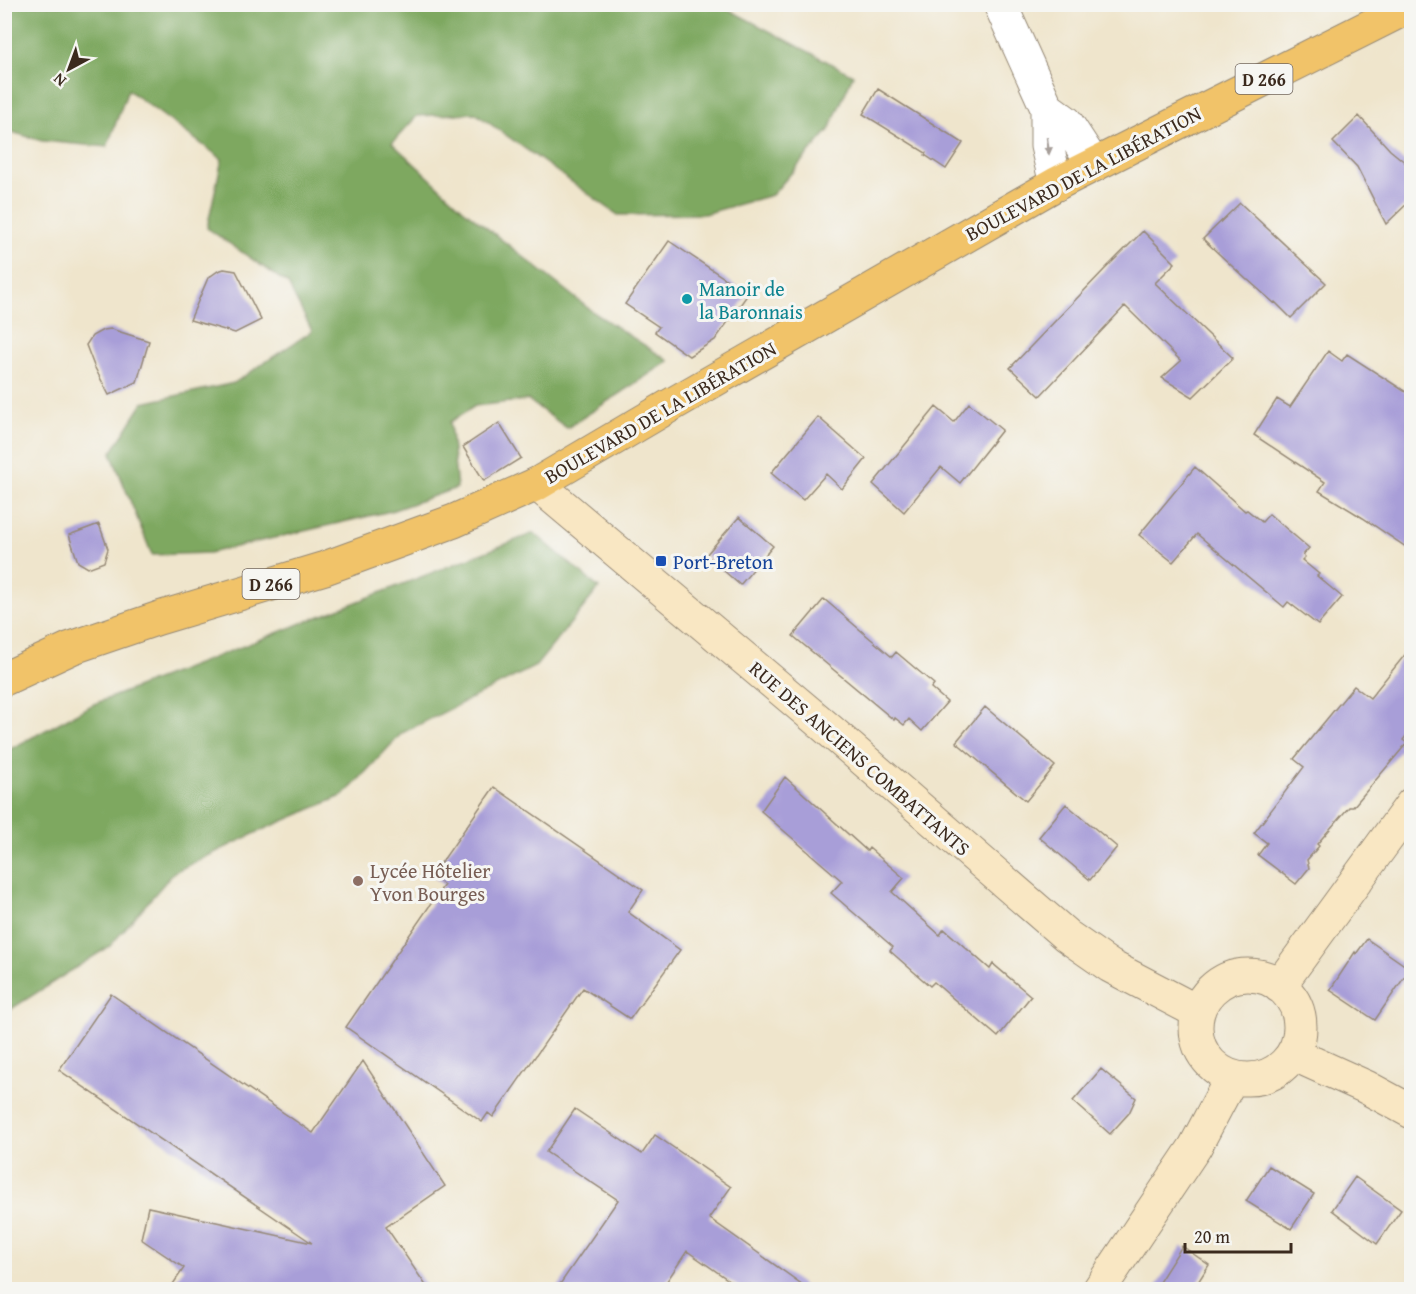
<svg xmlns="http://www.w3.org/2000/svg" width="1416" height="1294" font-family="'Gentium Book Plus',serif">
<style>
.forest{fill:#7ea860;stroke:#5c693f;stroke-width:1.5}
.building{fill:#a89ed8}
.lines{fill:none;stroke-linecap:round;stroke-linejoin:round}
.street-casing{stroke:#958875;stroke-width:35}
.secondary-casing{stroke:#958875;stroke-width:35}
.primary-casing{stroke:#958875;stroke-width:35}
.street{stroke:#fff;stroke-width:33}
.secondary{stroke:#f9e7c3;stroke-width:33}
.primary{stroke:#f1c369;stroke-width:33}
.oneway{fill:#a79f9a}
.culture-dot{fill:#0f9aa8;stroke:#f6f6f2;stroke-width:2}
.transit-dot{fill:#1a4fb4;stroke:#f6f6f2;stroke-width:2}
.education-dot{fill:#8d6e63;stroke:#f6f6f2;stroke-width:2}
.labels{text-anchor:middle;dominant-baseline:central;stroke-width:6;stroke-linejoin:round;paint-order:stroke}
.shield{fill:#f6f6f2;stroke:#73675e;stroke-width:1.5}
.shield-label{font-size:18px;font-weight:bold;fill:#3b2a1e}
.street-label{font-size:20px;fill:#3b2a1e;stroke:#f6f6f2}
.culture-label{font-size:20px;fill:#0d838f;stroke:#f6f6f2;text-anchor:start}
.transit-label{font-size:20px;fill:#164399;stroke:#f6f6f2;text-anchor:start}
.education-label{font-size:20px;fill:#785e54;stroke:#f6f6f2;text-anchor:start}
</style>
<rect width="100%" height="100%" fill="#f6f6f2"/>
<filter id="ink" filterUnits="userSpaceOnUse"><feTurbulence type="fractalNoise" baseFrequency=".0167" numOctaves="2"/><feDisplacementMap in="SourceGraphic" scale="12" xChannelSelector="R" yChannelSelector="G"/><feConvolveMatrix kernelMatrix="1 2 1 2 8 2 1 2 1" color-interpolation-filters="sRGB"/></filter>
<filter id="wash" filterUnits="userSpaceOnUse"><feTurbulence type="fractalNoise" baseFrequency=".008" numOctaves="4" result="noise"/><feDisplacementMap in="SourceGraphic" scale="24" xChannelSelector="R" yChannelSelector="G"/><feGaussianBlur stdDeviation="1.35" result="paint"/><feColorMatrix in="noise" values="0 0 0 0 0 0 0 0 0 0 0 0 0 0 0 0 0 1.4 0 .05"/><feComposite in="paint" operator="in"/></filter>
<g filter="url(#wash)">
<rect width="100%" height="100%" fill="#efe5cc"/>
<path class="forest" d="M 4,5 L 720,5 L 853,75 L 829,130 L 772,195 L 704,214 L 618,215 L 475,113 L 417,116 L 392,143 L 463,209 L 593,312 L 669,361 L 567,428 L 528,400 L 475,406 L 450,422 L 457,488 L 391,511 L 209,553 L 152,555 L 111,453 L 143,403 L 234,383 L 312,331 L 288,284 L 207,228 L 222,159 L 128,90 L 107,147 L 42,141 L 5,130 Z
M 534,533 L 599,588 L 536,666 L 402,733 L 344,795 L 262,830 L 174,872 L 110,946 L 5,1013 L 5,752 L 94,704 Z"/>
<g id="blocks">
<path class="building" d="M 878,89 L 963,143 L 946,169 L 925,155 L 926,153 L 863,114 Z
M 1359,116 L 1390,150 L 1412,168 L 1412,199 L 1386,224 L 1357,167 L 1333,142 Z
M 1240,203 L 1326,283 L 1291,318 L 1275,302 L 1274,303 L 1248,280 L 1247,280 L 1203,239 Z
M 1143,231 L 1175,263 L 1155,283 L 1233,358 L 1193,397 L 1162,378 L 1181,361 L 1125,306 L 1040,396 L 1010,368 L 1104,270 Z
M 669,241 L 748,294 L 715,340 L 689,356 L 655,332 L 659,327 L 625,304 Z
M 224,269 L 236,271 L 261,320 L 235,333 L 190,320 L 208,278 L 218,271 Z
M 111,329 L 149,341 L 137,382 L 109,395 L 94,366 L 86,345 L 92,336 L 103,330 Z
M 1328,351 L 1342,361 L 1347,354 L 1412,396 L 1412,551 L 1363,518 L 1319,491 L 1325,482 L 1254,435 L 1277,399 L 1290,407 Z
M 969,403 L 1002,430 L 960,483 L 941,467 L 904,512 L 873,484 L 936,407 L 954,422 Z
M 818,417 L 866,459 L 842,489 L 826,474 L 803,500 L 771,473 Z
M 499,423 L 521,458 L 484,481 L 463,447 Z
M 1195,467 L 1245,511 L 1247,510 L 1262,522 L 1269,514 L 1309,548 L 1303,555 L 1305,557 L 1302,560 L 1319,574 L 1317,576 L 1342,597 L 1318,625 L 1288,602 L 1284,607 L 1197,534 L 1173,562 L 1139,535 Z
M 739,517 L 773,546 L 740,585 L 706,555 Z
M 99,524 L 108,549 L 104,562 L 88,568 L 78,562 L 69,535 Z
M 824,599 L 892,657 L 896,652 L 934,684 L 931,688 L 947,702 L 922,731 L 909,719 L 904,725 L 895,718 L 894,720 L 793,636 Z
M 1412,646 L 1412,728 L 1403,740 L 1407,743 L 1353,807 L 1349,807 L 1317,844 L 1319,846 L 1307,860 L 1309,868 L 1296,884 L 1258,855 L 1267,843 L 1254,833 L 1304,767 L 1294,759 L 1354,686 L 1370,698 Z
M 985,707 L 1055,766 L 1026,801 L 956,742 Z
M 785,777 L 867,851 L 869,848 L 904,878 L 892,892 L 940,935 L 944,929 L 990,969 L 993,964 L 1031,996 L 998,1037 L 934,982 L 930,986 L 890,951 L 893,947 L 831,893 L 842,881 L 761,811 Z
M 494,787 L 643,890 L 628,912 L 680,950 L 630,1019 L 583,988 L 493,1117 L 488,1113 L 482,1122 L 346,1027 L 444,885 L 432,876 Z
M 1066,804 L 1117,847 L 1090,880 L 1039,837 Z
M 1367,939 L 1410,969 L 1375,1020 L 1330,990 L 1355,952 L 1356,954 Z
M 111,994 L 313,1133 L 363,1061 L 445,1186 L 386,1227 L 429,1290 L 169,1290 L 184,1268 L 141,1239 L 148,1207 L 312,1243 L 59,1070 Z
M 1101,1069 L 1136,1098 L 1129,1113 L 1110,1134 L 1073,1101 Z
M 575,1109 L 642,1154 L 655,1135 L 731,1187 L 709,1218 L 810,1290 L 743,1290 L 687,1251 L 661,1290 L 556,1290 L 618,1200 L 546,1152 Z
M 1269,1166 L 1314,1194 L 1291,1229 L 1246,1201 Z
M 1355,1177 L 1401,1210 L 1377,1244 L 1332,1210 Z
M 1182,1246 L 1209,1265 L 1193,1290 L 1154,1290 Z"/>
</g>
</g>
<g filter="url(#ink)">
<use href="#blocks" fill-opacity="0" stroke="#958875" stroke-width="1.5"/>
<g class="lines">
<defs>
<path id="street" d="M 1000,4 L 1047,108 L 1047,146 L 1056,184
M 1047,108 L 1066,122 L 1094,165"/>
<path id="secondary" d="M 537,484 L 827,728 L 1067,936 L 1110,966 L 1198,1012
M1196 1027a52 52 0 1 1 104 0a52 52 0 1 1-104 0Z
M 1279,986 L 1412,804
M 1293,1054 L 1366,1087 L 1412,1112
M 1099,1290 L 1195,1147 L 1232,1077"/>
<path id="primary" d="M 4,679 L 71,648 L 159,618 L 325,568 L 454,521 L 537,484 L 671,405 L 1056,184 L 1412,5"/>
</defs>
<use href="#street" class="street-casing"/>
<use href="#secondary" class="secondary-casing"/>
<use href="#primary" class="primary-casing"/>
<use href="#street" class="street"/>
<use href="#secondary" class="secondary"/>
<use href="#primary" class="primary"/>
</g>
<defs><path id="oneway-solid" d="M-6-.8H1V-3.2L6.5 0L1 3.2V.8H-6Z" transform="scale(1.5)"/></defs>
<use class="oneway" href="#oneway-solid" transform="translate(1048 146) rotate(83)"/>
</g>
<circle class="culture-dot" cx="687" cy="299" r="6"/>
<rect class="transit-dot" x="655" y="555" width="12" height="12" rx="3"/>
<circle class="education-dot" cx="358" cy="881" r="6"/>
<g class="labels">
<g class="shield">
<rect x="1235.5" y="64" width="57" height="30" rx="4.5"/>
<rect x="242.5" y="569" width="57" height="30" rx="4.5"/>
</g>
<g class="shield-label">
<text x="1264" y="79">D 266</text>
<text x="271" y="584">D 266</text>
</g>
<g class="street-label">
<text transform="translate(1083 173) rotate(-28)">BOULEVARD DE LA LIBÉRATION</text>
<text transform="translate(660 412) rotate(-30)">BOULEVARD DE LA LIBÉRATION</text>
<text transform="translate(860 758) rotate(41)">RUE DES ANCIENS COMBATTANTS</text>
</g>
<g class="culture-label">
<text x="699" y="288">Manoir de<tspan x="699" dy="23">la Baronnais</tspan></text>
</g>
<g class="transit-label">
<text x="673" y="561">Port-Breton</text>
</g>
<g class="education-label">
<text x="370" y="870">Lycée Hôtelier<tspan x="370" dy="23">Yvon Bourges</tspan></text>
</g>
</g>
<rect width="1416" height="1294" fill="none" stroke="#f6f6f2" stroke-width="24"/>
<g transform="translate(69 69) rotate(221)" stroke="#f6f6f2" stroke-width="4.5" paint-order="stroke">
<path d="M0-4.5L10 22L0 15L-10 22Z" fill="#3b2a1e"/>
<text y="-9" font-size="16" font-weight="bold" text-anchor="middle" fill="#3b2a1e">N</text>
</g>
<path d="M1185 1243v9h106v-9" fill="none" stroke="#3b2a1e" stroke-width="3"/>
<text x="1194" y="1243" font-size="18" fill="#3b2a1e" stroke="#f6f6f2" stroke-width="4.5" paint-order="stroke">20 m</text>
</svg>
